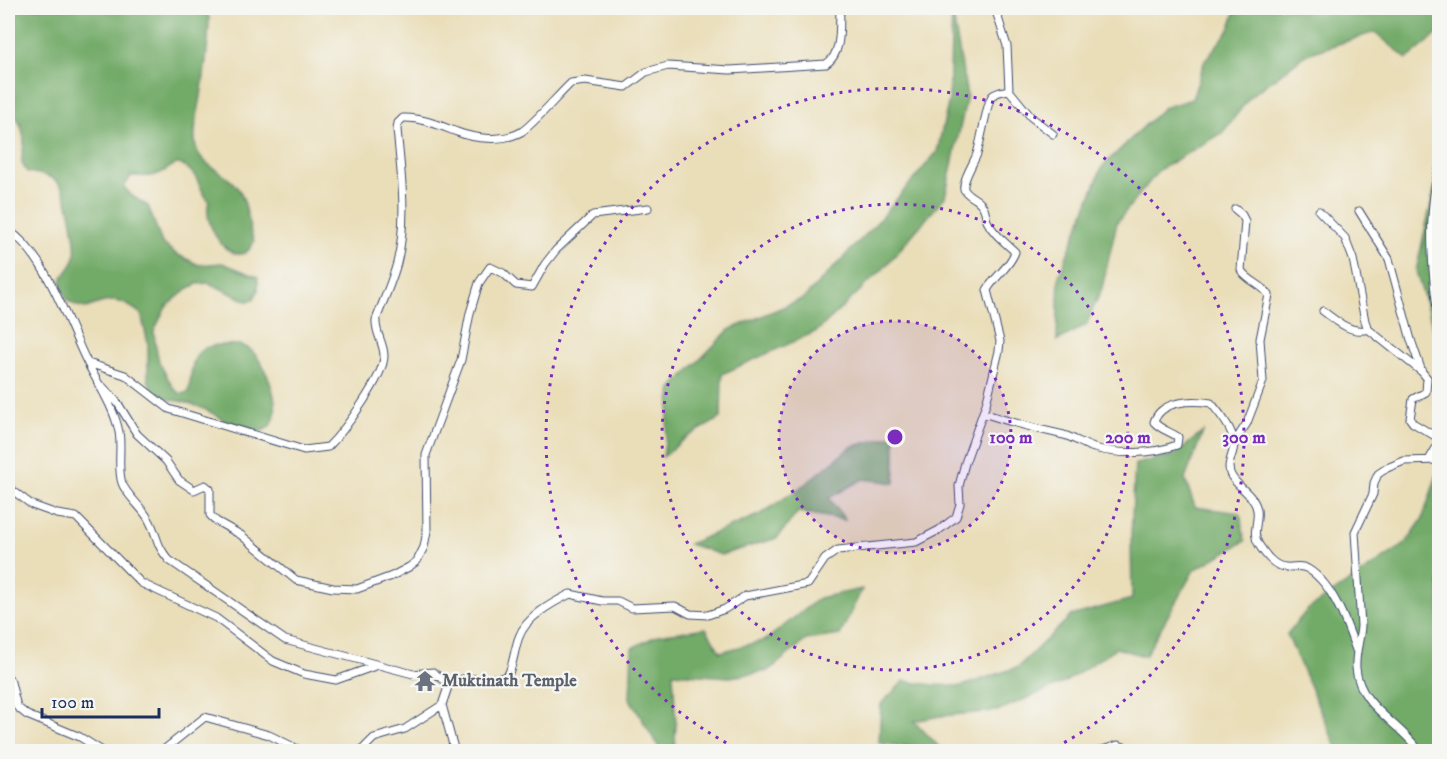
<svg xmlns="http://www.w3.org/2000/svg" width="1447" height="759" font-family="'IM FELL DW Pica',serif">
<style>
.forest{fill:#72aa68;stroke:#466c63;stroke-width:1.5}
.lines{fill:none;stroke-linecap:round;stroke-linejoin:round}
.minor-casing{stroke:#3a496c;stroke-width:9}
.minor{stroke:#fff;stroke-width:7}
.ring{fill:none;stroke:#7b2cbf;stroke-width:3;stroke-dasharray:3 6}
.labels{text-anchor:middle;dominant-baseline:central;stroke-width:4.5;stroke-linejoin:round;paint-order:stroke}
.worship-label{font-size:18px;font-weight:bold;fill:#5b616d;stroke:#f6f6f2;text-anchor:start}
.centre{fill:#7b2cbf;stroke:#f6f6f2;stroke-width:3}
.ring-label{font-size:18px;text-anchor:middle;font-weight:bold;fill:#7b2cbf;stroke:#f6f6f2;stroke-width:4.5;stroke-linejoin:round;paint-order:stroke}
</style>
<rect width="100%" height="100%" fill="#f6f6f2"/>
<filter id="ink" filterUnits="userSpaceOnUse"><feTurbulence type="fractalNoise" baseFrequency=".0167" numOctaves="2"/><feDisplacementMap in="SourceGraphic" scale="12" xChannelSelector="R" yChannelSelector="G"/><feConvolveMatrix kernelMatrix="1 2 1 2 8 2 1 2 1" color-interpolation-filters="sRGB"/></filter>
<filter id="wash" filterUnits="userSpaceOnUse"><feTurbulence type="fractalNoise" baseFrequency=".008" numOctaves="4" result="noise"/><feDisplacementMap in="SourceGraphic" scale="24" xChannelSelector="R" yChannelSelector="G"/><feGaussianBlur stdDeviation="1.35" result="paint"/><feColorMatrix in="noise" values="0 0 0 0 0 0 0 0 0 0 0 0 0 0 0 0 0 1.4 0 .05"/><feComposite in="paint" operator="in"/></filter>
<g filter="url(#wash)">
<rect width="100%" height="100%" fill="#eadeb9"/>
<path class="forest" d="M 8,8 L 206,8 L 206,14 L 209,17 C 209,44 205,70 201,96 C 199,111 192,131 196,147 C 200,165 224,172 235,185 C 249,200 246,223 254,241 C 240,278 200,229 209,201 C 202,194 200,184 195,176 C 176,152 172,171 155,175 C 147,177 138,176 131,176 L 124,187 L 132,196 L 148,206 L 162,243 L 176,254 L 199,265 L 222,263 L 258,277 L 258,291 L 253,300 L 247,301 L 209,283 L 197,284 L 187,289 L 166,307 L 154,331 L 155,343 L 159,362 L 174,389 L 181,394 L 189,392 C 192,370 189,345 221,345 C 231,345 243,343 252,351 C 266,364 288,416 266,429 C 262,431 257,433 253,432 C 235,430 212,410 194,405 C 181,400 167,400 154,395 L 148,379 L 148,343 L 141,314 C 119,296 111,299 86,308 C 66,304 64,298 61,280 C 65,273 71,268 74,260 C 79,249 68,195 61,186 C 53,175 39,174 27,172 C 18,160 23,156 24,143 C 24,130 18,115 8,107 Z
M 1273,8 L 1439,8 L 1439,33 L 1407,59 L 1375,32 L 1307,54 L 1251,96 L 1223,132 L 1159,170 L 1117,222 L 1102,288 L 1086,325 L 1057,341 L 1059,276 L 1102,167 L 1163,108 L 1192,99 L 1205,60 L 1229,30 L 1236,10 Z
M 952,10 L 967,96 L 945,197 L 883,269 L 817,331 L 722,374 L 721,418 L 687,437 L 663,457 L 672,388 L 729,330 L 804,298 L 873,227 L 937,152 L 949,100 Z
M 1439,168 L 1439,348 L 1416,271 Z
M 1203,432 L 1185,479 L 1195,507 L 1240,513 L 1245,541 L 1194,570 L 1145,656 L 1116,648 L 1065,682 L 997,711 L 940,716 L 914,721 L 943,751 L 879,743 L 881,704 L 904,681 L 933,685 L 962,686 L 1018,667 L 1071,616 L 1132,599 L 1131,536 L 1135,464 L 1174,455 Z
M 895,435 L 895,483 L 863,479 L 829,498 L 845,520 L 798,512 L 777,538 L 721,555 L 689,544 L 761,514 L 808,482 L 851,447 Z
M 1439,469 L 1439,751 L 1338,751 L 1287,634 L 1307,610 L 1405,544 L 1422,520 Z
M 862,589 L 840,635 L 806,640 L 768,671 L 730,677 L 673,673 L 676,725 L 674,751 L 661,751 L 630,699 L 632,648 L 658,635 L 706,628 L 720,652 L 766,640 L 819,598 Z"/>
</g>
<g filter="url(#ink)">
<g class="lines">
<defs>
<path id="minor" d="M 1009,8 L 1015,8
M 1009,90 L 1031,117 L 1053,134
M 1440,166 C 1426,212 1432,279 1440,327
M 1319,211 L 1345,238 L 1353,259 L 1365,321 L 1368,329 L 1422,372 L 1427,378 L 1426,392 L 1413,399 L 1410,419 L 1413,423 L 1440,439
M 1359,211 L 1389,259 L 1411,340 L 1422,372
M 8,230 C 46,254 67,322 87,362 C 98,384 114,407 119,432 C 122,447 117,469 122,483 C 126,495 143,508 149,520 C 158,536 155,544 169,560 L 285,640 L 413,674 L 433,672 L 449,684 L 442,705 L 455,752
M 1323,311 C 1335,320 1352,335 1368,329
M 88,363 L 125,375 L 169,409 L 304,450 L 328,447 C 344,431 384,377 384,356 C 384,343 375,333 376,320 C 383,301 392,282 397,263 C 408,218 401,174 397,129 L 398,123 L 403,118 C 420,117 441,126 457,132 C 475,139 503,142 521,132 C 533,125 559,94 571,83 L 585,81 L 626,87 L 646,72 L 668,66 L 730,70 L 826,64 C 843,54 839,25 840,8
M 102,386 L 117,402 L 137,434 L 166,461 L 179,480 L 194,490 L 205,485 L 210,489 L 210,515 L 216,521 L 241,535 L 296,580 L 333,588 L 357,589 L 392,576 L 409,567 L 417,561 L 424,547 L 427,531 L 426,455 L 461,360 L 470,313 L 479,283 L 490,267 L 503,273 L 516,285 L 532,287 L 545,264 L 556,250 L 593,215 L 648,208
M 983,413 C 1010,422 1036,429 1064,435 C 1074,438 1084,445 1094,448 C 1120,455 1153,454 1177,445 L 1178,437 C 1169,431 1161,430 1154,422 C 1161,400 1192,400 1211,403 C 1220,414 1232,428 1234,442 C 1235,454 1224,465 1232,477 C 1239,488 1255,496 1257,510 C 1259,523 1251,532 1259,545 C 1265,554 1274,567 1286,567 C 1294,568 1300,564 1308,569 C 1333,584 1347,624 1356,650
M 1234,443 L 1247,423 L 1263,381 L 1260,339 L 1269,295 C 1262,284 1247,281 1241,270 L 1245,221 L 1242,215 L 1235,209
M 1429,460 L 1440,441
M 8,487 L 32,505 L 57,514 L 76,517 L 141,583 L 216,618 L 273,661 L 304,674 L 336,680 L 378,665
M 8,677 L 11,682 L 17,707 L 27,715 L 80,737 L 104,752
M 449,684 L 463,679 L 501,678 L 508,675 C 514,662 514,650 519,637 C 526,617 552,603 570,594 L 602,601 L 618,601 L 632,608 L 675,606 L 690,614 L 708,615 L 725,609 L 745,596 L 808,584 L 825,559 L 838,550 L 916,542 L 939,530 L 956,517 L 960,504 L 959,486 L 965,463 L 986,404 L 999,351 L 1000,341 L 987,290 C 995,276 1010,267 1015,252 C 1006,243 993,234 987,221 C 985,215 986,209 981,204 C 977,198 967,196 964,189 C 962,181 974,162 977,154 C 980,145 988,99 992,96 C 996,92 1004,91 1009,90 L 1007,46 L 995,8
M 161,752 L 205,717 L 269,735 L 304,752
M 360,752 L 374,738 L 405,729 L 442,705
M 1096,752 L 1118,745 L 1140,752
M 1420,752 C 1400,722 1359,707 1356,668 C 1355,653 1360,641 1361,626 L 1355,532 L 1373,494 L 1374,483 L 1378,474 L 1387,468 L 1404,461 L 1440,460"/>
</defs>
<use href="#minor" class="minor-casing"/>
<use href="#minor" class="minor"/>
</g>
</g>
<circle cx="895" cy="437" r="116" fill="#7b2cbf" fill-opacity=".12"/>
<g class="ring">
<circle cx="895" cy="437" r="116"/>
<circle cx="895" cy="437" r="233"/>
<path d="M742 751A349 349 0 1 1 1048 751"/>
</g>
<defs>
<symbol id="temple-bare" viewBox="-9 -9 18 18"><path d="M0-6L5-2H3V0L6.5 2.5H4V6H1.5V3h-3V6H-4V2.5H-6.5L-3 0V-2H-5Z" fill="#6b7280" stroke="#f6f6f2" stroke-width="2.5" paint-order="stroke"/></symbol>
</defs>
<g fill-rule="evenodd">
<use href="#temple-bare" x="410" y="666" width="30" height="30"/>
</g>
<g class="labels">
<g class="worship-label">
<text x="442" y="681">Muktinath Temple</text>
</g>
</g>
<circle cx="895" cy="437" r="9" class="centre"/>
<g class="ring-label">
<text x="1011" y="443">100 m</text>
<text x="1128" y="443">200 m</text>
<text x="1244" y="443">300 m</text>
</g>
<rect width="1447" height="759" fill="none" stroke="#f6f6f2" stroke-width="30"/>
<path d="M42 708v9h117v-9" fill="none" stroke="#1b2f5e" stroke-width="3"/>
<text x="51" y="708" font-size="18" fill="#1b2f5e" stroke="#f6f6f2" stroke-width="4.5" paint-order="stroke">100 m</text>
</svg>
